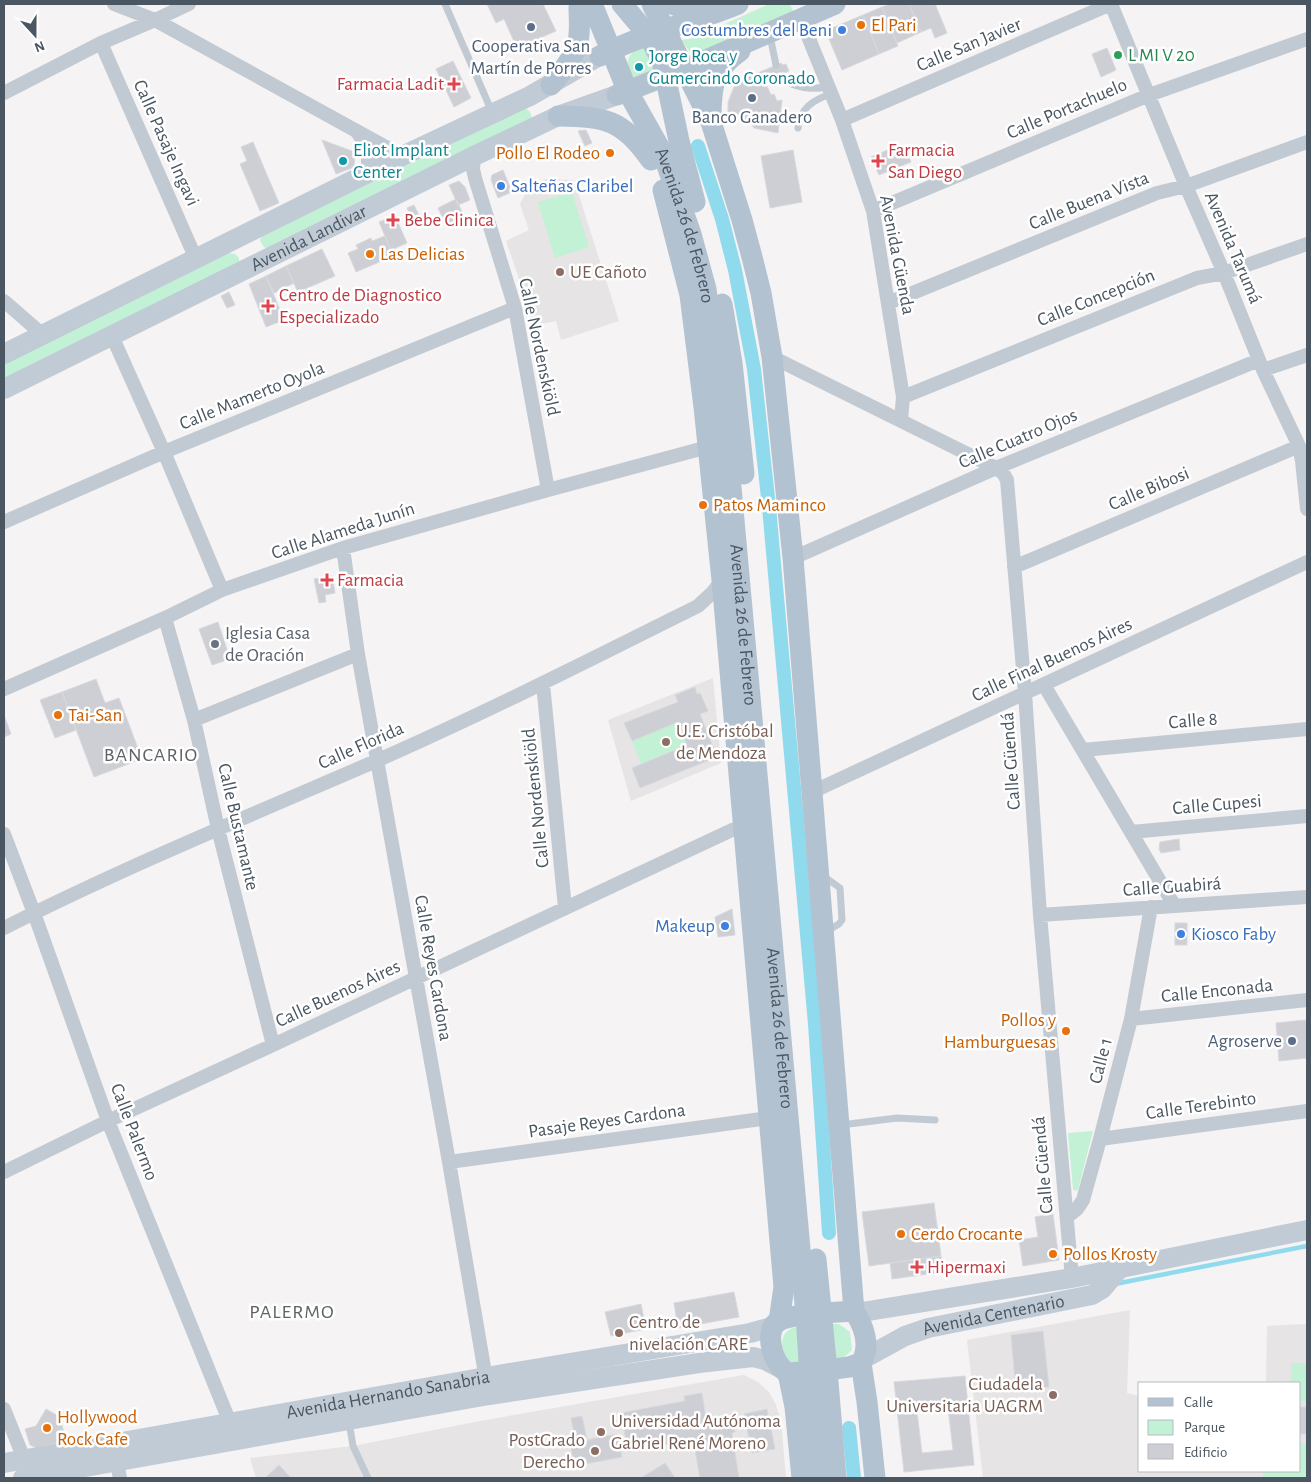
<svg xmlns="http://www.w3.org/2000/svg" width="1311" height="1482" font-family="'Alegreya Sans',sans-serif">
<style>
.education{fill:#e6e4e5}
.green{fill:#c3f1d5}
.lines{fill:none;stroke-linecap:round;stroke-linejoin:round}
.stream{stroke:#90daee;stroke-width:4.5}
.canal{stroke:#90daee;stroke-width:14}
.building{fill:#cdcfd5;stroke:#d7d9de;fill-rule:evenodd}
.lane{stroke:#c1cad2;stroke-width:7}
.street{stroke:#c1cad2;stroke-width:14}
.secondary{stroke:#c1cbd6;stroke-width:20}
.primary{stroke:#b3c2d1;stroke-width:21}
.food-dot{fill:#e8710a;stroke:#fff;stroke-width:2}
.service-dot{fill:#5c6f8a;stroke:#fff;stroke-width:2}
.shop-dot{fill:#3f7fe0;stroke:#fff;stroke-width:2}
.leisure-dot{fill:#2e9e5b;stroke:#fff;stroke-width:2}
.culture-dot{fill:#0f9aa8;stroke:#fff;stroke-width:2}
.health-dot{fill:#e0444e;stroke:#fff;stroke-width:2}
.education-dot{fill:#8d6e63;stroke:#fff;stroke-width:2}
.worship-dot{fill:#6b7280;stroke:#fff;stroke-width:2}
.labels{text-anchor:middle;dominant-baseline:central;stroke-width:5;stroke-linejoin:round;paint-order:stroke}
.food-label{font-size:19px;fill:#c56008;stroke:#fff;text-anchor:start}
.shop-label{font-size:19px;fill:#366cbe;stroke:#fff;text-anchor:end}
.street-label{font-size:19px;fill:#4a5661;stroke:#fff}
.service-label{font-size:19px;fill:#4e5e75;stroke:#fff}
.leisure-label{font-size:19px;fill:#27864d;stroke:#fff;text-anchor:start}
.culture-label{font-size:19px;fill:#0d838f;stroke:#fff;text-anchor:start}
.health-label{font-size:19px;fill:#be3a42;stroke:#fff;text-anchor:start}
.education-label{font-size:19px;fill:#785e54;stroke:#fff;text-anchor:start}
.worship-label{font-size:19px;fill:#5b616d;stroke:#fff;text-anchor:start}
.neighbourhood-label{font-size:20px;letter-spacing:1px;fill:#5f6368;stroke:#fff}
</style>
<rect width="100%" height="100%" fill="#f5f3f3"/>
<path class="education" d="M 545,179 L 574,180 L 619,321 L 561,340 L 556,321 L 531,326 L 527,302 L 506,241 L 529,230 L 520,204 L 529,187 Z
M 713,678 L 721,763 L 631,801 L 608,720 Z
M 1130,1310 L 1127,1393 L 1140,1396 L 1140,1471 L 1300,1471 L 1300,1383 L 1266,1383 L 1267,1326 L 1307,1324 L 1307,1478 L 983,1478 L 967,1340 Z
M 744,1375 L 758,1382 L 769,1392 L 775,1403 L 781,1420 L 786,1478 L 256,1478 L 250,1458 L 353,1446 L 480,1421 Z"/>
<path class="green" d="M 769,4 L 790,4 L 794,13 L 691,60 L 690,52 L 681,40 L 694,38 Z
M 640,48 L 645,48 L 659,68 L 634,77 C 624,67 626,53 640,48 Z
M 521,108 C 529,109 531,111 532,119 L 268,250 L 263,246 L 260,240 L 263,232 Z
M 572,192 L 589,247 L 555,258 L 538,202 Z
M 223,252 L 235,254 L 239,258 L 239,264 L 4,383 L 4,361 Z
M 678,722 L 687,745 L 641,764 L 632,741 Z
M 1093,1131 L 1078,1190 L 1075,1191 L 1073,1189 L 1068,1133 Z
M 829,1324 L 839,1324 L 850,1332 L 852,1350 L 843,1358 L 832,1359 Z
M 798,1327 L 803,1362 L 792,1363 C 779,1352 777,1329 798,1327 Z
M 1291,1363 L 1307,1363 L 1307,1401 L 1300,1401 L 1300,1383 L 1291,1383 Z
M 1300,1443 L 1307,1443 L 1307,1478 L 1263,1478 L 1263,1471 L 1300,1471 Z"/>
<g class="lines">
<path class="stream" d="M 1115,1284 L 1307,1246"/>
<path class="canal" d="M 698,146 L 722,219 L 735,270 L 754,369 L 769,507 L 815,1024 L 829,1233
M 849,1428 L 854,1478"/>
</g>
<path class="building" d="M 487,4 L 543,4 L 556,31 L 517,48 L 504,19 L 496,23 Z
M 891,4 L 909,4 L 921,32 L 897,43 L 882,7 Z
M 909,4 L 935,4 L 947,33 L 935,38 L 931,28 L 921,32 Z
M 882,7 L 898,46 L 879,54 L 863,15 Z
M 863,15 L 879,54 L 842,70 L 829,39 L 832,28 Z
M 1107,48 L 1116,70 L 1101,77 L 1092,54 Z
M 453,61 L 471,98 L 454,107 L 436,69 Z
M 781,63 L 782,65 L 786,64 L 789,71 L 785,73 L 786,75 L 766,84 L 771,95 L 774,94 L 777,101 L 782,100 L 778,133 L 754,128 L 750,122 L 744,124 L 742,119 L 732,122 L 728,111 L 728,102 L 734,87 L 746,78 Z
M 586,130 L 592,143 L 585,146 L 578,131 Z
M 322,140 L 352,151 L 355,155 L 354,167 L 336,174 Z
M 253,142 L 279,203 L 260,211 L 240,164 L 247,161 L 241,147 Z
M 899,145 L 903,155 L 907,153 L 911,162 L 879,175 L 871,157 Z
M 793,150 L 802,202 L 770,208 L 761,156 Z
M 503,170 L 512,192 L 498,198 L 491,180 L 492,175 Z
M 459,181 L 465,187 L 470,200 L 458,205 L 449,185 Z
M 456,199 L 465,218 L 447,227 L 438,208 Z
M 414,205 L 421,219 L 414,223 L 407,208 Z
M 395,216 L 407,243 L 391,250 L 379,222 Z
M 385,236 L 393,256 L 356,272 L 348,253 L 358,249 L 356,245 L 371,238 L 372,241 Z
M 322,249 L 335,276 L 298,292 L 286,266 Z
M 286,266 L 294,283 L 274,293 L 266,276 Z
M 266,276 L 284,320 L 266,327 L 249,284 Z
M 229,292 L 235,305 L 227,308 L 221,296 Z
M 332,576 L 335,593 L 325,595 L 326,602 L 319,603 L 314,579 Z
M 218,622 L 230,659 L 212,665 L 199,629 Z
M 96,679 L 105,703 L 119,698 L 142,759 L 94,777 L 62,692 Z
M 695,687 L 697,694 L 700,693 L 708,711 L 700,714 L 717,757 L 640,788 L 632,768 L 687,745 L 678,722 L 632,741 L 624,723 L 678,702 L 675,695 Z
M 62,692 L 76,730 L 55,738 L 40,700 Z
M 4,715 L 11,734 L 4,737 Z
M 1179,839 L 1180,850 L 1161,853 L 1159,849 L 1160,842 Z
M 732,909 L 735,935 L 718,937 L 715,917 Z
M 1175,923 L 1187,923 L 1187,945 L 1175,945 Z
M 1305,1020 L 1307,1023 L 1307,1058 L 1279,1061 L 1276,1023 Z
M 934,1203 L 941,1256 L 869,1266 L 862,1212 Z
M 1053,1214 L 1059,1260 L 1023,1266 L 1019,1240 L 1038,1237 L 1035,1217 Z
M 941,1256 L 943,1272 L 892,1279 L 890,1263 Z
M 734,1292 L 739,1317 L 678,1328 L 674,1303 Z
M 641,1304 L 646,1329 L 611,1336 L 605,1312 Z
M 1043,1331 L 1049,1387 L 1016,1391 L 1011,1335 Z
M 965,1376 L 974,1465 L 904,1472 L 894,1382 ZM 948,1408 L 953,1450 L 922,1453 L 917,1412 Z
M 702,1393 L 705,1413 L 714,1419 L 732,1416 L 735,1432 L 732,1433 L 739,1478 L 700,1478 L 693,1439 L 628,1452 L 621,1413 L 685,1401 L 684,1396 Z
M 1300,1407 L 1307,1407 L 1307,1434 L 1300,1434 Z
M 46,1409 L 60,1417 L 66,1441 L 37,1448 L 30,1445 L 25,1429 L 36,1426 Z
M 767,1409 L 775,1449 L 752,1453 L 744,1414 Z
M 582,1416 L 587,1440 L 617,1434 L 622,1457 L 574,1466 L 570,1443 L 576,1442 L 571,1418 Z
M 665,1463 L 675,1478 L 641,1478 Z
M 279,1465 L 291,1478 L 265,1478 Z"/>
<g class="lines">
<path class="lane" d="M 445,4 L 492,112
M 770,36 L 776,65
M 782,77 C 794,90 813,89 829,87
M 798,128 C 800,108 813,100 831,94
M 822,875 L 840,888 L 842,920 L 839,924 L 827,931
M 841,1125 L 897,1118 L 935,1120
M 349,1422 L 353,1446 L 368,1478"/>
<path class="street" d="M 114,4 L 155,20 L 402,156
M 1111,4 L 1186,186 L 1224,273 L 1263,370 L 1299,446 L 1302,461 L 1307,509
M 801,19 L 842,120 L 873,211 L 903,397 L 901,420
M 101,43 L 196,259
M 4,93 L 101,43 L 155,20 L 189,4
M 842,120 L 1111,4
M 357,132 C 367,145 370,157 367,174
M 474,156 L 473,169 L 475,178 L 515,308 L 548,490
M 873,211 L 1149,95 L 1307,39
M 4,301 L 43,335
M 888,303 L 1157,193 L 1186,186 L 1307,142
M 112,336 L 164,452 L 222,590
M 772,357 L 996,468 L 1003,473 L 1007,480 L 1025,693 L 1040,915 L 1072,1278
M 1263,370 L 1307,355
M 903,397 L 1197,278 L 1224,273 L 1307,244
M 4,522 L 164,452 L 515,308
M 343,548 L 358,654 L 449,1162 L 487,1385
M 793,558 L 996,468 L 1259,360
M 1014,567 L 1299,446
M 165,618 L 194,720 L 218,829 L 273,1045
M 543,684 L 565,908
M 1044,685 L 1174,905
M 4,689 L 165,618 L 222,590 L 343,548 L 548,490 L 708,447
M 194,720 L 358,654
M 1083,750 L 1307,729
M 812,792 L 1307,562
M 1131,832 L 1307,816
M 4,834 L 34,913 L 108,1121 L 233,1430
M 1040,915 L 1307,897
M 4,928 C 125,867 251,815 376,761 C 485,713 592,659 698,606 L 712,593 L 722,580
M 1131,1019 L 1307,1000
M 1100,1139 L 1307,1111
M 449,1162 L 769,1118
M 4,1172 L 108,1121 L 273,1045 L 732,830 L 743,828
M 1067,1217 L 1077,1209 L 1083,1200 L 1100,1139 L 1131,1019 L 1151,907
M 4,1409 L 24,1459
M 115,1454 L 120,1478"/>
<g class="secondary">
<path d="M 4,354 L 402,156 L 530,96 L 599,56"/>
<path id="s1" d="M 4,389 L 474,156 L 558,116 L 617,95"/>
<path d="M 856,1313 L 1072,1278 L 1307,1230"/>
<path id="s2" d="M 863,1359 L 905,1336 L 928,1328 L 1092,1295 L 1102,1289 L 1119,1269"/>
<path id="s3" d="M 4,1463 L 486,1377 L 750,1333 L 772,1327"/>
<path d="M 23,1478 L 489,1395 L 699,1363 L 753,1357 L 765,1360 L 782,1369"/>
</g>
<g class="primary">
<path id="s4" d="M 592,4 L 628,92 L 663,154 L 691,234 L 706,289 L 728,454 L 806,1315 L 812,1406 L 819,1478"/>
<path d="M 622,4 L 648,35 L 662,61 L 679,141 L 695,202"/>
<path d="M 652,4 L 711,122 L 742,220 L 752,257 L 761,293 L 772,357 L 793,558 L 854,1311 C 864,1326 871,1346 861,1363 L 849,1367 L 827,1370 L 788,1373 C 778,1367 773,1356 771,1344 C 770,1336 770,1328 777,1322 C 787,1314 839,1312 854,1311"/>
<path d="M 672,4 L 692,11 L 711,13"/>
<path d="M 600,56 C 643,33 693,23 738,4"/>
<path d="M 551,85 C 560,73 572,61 577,46 C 581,34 579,19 579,7"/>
<path d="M 617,95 L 704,61 L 835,4"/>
<path d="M 558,116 C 607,117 621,119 651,160"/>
<path d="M 711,120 C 711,88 712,70 740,51"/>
<path d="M 663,190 L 690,295 L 704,407 L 722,580 L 784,1287 L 779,1321"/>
<path d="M 722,304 L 732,363 L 744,474"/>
<path d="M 816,1259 L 827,1370 L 836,1478"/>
<path d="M 861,1363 L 867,1402 L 875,1478"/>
<path d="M 788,1373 L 795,1407 L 802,1478"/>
</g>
</g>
<g class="food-dot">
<circle cx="861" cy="25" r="5"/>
<circle cx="610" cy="153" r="5"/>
<circle cx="370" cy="254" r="5"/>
<circle cx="703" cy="505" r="5"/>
<circle cx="58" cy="715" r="5"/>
<circle cx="1066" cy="1031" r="5"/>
<circle cx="901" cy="1234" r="5"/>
<circle cx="1053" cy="1254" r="5"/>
<circle cx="47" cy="1428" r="5"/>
</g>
<g class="service-dot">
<circle cx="531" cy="27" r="5"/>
<circle cx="752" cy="98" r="5"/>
<circle cx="1292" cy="1041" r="5"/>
</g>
<g class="shop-dot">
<circle cx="842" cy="30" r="5"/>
<circle cx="501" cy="186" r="5"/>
<circle cx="725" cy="926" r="5"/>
<circle cx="1181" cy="934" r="5"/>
</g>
<circle class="leisure-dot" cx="1118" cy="55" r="5"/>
<g class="culture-dot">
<circle cx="639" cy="67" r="5"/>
<circle cx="343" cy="161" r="5"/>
</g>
<g class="health-dot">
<path d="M451.5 76.5h5v5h5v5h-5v5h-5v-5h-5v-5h5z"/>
<path d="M875.5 153.5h5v5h5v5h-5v5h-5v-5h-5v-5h5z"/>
<path d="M390.5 212.5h5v5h5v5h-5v5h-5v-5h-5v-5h5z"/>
<path d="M265.5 298.5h5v5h5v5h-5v5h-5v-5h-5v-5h5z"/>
<path d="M324.5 572.5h5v5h5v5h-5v5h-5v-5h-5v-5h5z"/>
<path d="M914.5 1259.5h5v5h5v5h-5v5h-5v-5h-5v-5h5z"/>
</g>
<g class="education-dot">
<circle cx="560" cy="272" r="5"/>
<circle cx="666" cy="742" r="5"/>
<circle cx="619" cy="1333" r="5"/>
<circle cx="1053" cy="1395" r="5"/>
<circle cx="601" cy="1432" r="5"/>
<circle cx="595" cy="1451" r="5"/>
</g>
<circle class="worship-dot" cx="215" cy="644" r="5"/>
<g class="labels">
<g class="food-label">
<text x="871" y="25">El Pari</text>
<text x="600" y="153" text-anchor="end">Pollo El Rodeo</text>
<text x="380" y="254">Las Delicias</text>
<text x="713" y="505">Patos Maminco</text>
<text x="68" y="715">Tai-San</text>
<text x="1056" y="1020" text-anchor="end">Pollos y<tspan x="1056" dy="22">Hamburguesas</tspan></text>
<text x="911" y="1234">Cerdo Crocante</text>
<text x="1063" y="1254">Pollos Krosty</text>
<text x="57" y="1417">Hollywood<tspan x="57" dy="22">Rock Cafe</tspan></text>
</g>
<g class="shop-label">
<text x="832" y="30">Costumbres del Beni</text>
<text x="511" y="186" text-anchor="start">Salteñas Claribel</text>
<text x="715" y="926">Makeup</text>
<text x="1191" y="934" text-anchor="start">Kiosco Faby</text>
</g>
<g class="street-label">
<text transform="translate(969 45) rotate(-23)">Calle San Javier</text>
<text transform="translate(1067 109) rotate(-23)">Calle Portachuelo</text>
<text transform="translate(166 143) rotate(66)">Calle Pasaje Ingavi</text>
<text transform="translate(1089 201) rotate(-22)">Calle Buena Vista</text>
<text stroke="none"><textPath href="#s4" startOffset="241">Avenida 26 de Febrero</textPath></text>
<text stroke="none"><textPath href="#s1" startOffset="340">Avenida Landivar</textPath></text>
<text transform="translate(1233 248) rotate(67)">Avenida Tarumá</text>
<text transform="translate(897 255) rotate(79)">Avenida Güenda</text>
<text transform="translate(1096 298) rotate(-22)">Calle Concepción</text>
<text transform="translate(539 347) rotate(78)">Calle Nordenskiöld</text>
<text transform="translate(252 396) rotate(-22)">Calle Mamerto Oyola</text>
<text transform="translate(1018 439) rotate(-23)">Calle Cuatro Ojos</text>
<text transform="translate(1149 489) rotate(-23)">Calle Bibosi</text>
<text transform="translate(343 531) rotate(-18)">Calle Alameda Junín</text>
<text stroke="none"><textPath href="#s4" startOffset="646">Avenida 26 de Febrero</textPath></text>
<text transform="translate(1052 660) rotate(-25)">Calle Final Buenos Aires</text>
<text transform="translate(1193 721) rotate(-5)">Calle 8</text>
<text transform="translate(361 746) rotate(-24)">Calle Florida</text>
<text transform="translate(1011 761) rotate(-94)">Calle Güendá</text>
<text transform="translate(536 798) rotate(-96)">Calle Nordenskiöld</text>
<text transform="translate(1217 805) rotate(-5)">Calle Cupesi</text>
<text transform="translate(238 827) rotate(77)">Calle Bustamante</text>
<text transform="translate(1172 887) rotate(-4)">Calle Guabirá</text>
<text transform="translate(433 968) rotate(80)">Calle Reyes Cardona</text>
<text transform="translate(1217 991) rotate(-6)">Calle Enconada</text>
<text transform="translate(338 994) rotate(-25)">Calle Buenos Aires</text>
<text stroke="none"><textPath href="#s4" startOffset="1051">Avenida 26 de Febrero</textPath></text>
<text transform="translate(1101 1061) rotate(-76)">Calle 1</text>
<text transform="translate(1201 1106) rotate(-8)">Calle Terebinto</text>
<text transform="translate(607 1121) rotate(-8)">Pasaje Reyes Cardona</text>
<text transform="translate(134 1132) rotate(69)">Calle Palermo</text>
<text transform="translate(1043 1165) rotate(-95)">Calle Güendá</text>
<text stroke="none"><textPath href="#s2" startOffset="139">Avenida Centenario</textPath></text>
<text stroke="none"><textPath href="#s3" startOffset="390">Avenida Hernando Sanabria</textPath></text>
</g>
<g class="service-label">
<text x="531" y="46">Cooperativa San<tspan x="531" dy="22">Martín de Porres</tspan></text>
<text x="752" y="117">Banco Ganadero</text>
<text x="1282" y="1041" text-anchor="end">Agroserve</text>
</g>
<g class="leisure-label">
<text x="1128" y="55">L MI V 20</text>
</g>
<g class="culture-label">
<text x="649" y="56">Jorge Roca y<tspan x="649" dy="22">Gumercindo Coronado</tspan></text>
<text x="353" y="150">Eliot Implant<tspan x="353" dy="22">Center</tspan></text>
</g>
<g class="health-label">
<text x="444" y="84" text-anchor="end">Farmacia Ladit</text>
<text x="888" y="150">Farmacia<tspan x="888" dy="22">San Diego</tspan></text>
<text x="404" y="220">Bebe Clinica</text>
<text x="279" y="295">Centro de Diagnostico<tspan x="279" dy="22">Especializado</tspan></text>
<text x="337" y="580">Farmacia</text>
<text x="927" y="1267">Hipermaxi</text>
</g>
<g class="education-label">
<text x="570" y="272">UE Cañoto</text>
<text x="676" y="731">U.E. Cristóbal<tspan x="676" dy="22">de Mendoza</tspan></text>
<text x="629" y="1322">Centro de<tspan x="629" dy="22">nivelación CARE</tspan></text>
<text x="1043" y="1384" text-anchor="end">Ciudadela<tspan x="1043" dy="22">Universitaria UAGRM</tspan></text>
<text x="611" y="1421">Universidad Autónoma<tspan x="611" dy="22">Gabriel René Moreno</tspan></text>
<text x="585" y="1440" text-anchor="end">PostGrado<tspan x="585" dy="22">Derecho</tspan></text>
</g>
<g class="worship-label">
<text x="225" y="633">Iglesia Casa<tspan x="225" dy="22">de Oración</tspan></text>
</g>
<g class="neighbourhood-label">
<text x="151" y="755">BANCARIO</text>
<text x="292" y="1312">PALERMO</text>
</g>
</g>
<rect width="1311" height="1482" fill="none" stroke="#4a5661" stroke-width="10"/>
<rect x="1138" y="1382" width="162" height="90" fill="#ffffff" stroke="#b7bbc0"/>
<rect x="1148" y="1398" width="25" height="8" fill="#b3c2d1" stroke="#b7bbc0"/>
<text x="1184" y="1407" font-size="15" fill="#4a5661">Calle</text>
<rect x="1148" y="1420" width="25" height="15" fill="#c3f1d5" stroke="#b7bbc0"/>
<text x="1184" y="1432" font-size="15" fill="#4a5661">Parque</text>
<rect x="1148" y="1444" width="25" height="15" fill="#cdcfd5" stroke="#b7bbc0"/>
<text x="1184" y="1457" font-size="15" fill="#4a5661">Edificio</text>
<g transform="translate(35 35) rotate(159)" stroke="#ffffff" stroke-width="4" paint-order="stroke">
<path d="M0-4L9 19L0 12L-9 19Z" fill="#4a5661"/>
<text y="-8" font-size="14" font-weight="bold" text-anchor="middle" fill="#4a5661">N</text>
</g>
</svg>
